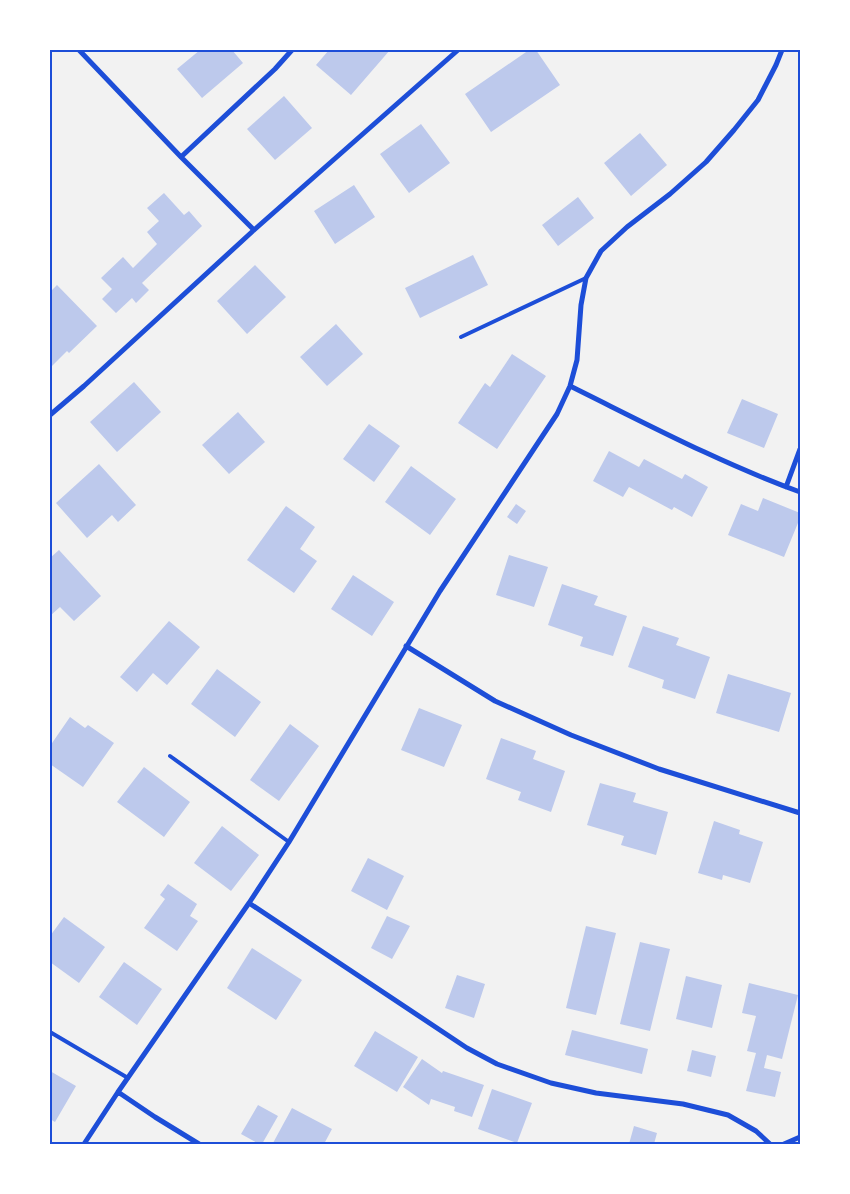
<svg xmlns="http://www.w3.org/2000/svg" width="850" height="1194" font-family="Raleway,sans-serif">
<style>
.building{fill:#bdc9ec}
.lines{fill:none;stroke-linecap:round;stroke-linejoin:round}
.service{stroke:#1d4ed8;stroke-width:4}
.minor{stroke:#1d4ed8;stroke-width:5}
.neatline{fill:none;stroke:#1d4ed8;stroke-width:2}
</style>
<rect width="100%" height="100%" fill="#f2f2f2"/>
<path class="building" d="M 200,50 L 232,50 L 243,63 L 202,98 L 177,69 Z
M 329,50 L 390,50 L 351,95 L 316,65 Z
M 529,50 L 536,50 L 560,85 L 491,132 L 465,94 Z
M 284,96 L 312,128 L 275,160 L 247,129 Z
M 421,124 L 450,163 L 409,193 L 380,154 Z
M 640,133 L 667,165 L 631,196 L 604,163 Z
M 354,185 L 375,217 L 335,244 L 314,211 Z
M 164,193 L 184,215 L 189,211 L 202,226 L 142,283 L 149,290 L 136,303 L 132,298 L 116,313 L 102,299 L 112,289 L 101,278 L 123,257 L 133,268 L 157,244 L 147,232 L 159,221 L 147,208 Z
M 578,197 L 594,218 L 558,246 L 542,225 Z
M 473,255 L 488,285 L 420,318 L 405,288 Z
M 255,265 L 286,297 L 247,334 L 217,301 Z
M 57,285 L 97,326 L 69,353 L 67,351 L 50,368 L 50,292 Z
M 336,324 L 363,354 L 327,386 L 300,357 Z
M 512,354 L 546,376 L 497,449 L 458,423 L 485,383 L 490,387 Z
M 134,382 L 161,412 L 117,452 L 90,422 Z
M 742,399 L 778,414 L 764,448 L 727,433 Z
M 238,412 L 265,442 L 229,474 L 202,445 Z
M 369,424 L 400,446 L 374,482 L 343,459 Z
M 609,451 L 639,467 L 644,459 L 682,479 L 685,474 L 708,487 L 692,517 L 674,507 L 672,510 L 629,487 L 623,497 L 593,481 Z
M 99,464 L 136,505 L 118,522 L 112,515 L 87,538 L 56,503 Z
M 411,466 L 456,499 L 430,535 L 385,502 Z
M 763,498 L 800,513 L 800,518 L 784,557 L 728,535 L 741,504 L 758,511 Z
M 516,504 L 526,511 L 517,524 L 507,517 Z
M 286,506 L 315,527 L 300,549 L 317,561 L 294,593 L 247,560 Z
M 59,550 L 101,596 L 74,621 L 60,607 L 50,616 L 50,558 Z
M 509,555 L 548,567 L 534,607 L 496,595 Z
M 353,575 L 394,602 L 372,636 L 331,609 Z
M 562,584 L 598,596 L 594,605 L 627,616 L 613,656 L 580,646 L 583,637 L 548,625 Z
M 169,621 L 200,647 L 167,685 L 153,673 L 137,692 L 120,677 Z
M 643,626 L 679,638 L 676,645 L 710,657 L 695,699 L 662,688 L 664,680 L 628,667 Z
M 217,669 L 261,702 L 235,737 L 191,704 Z
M 728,674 L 791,693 L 779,732 L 716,713 Z
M 419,708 L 462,725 L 444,767 L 401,750 Z
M 70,717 L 85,728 L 88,725 L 114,743 L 83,787 L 50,764 L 50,746 Z
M 290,724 L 319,746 L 279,801 L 250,780 Z
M 501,738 L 536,751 L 533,759 L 565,771 L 551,812 L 518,800 L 521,792 L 486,779 Z
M 144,767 L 190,802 L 164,837 L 117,802 Z
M 600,783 L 636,793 L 633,802 L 668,812 L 656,855 L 621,845 L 624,836 L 587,825 Z
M 714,821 L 740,830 L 739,834 L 763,842 L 750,883 L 723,875 L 722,880 L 698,873 Z
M 222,826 L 259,855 L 231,891 L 194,863 Z
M 368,858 L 404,876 L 387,910 L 351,891 Z
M 168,884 L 197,904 L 190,916 L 198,921 L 177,951 L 144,928 L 165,899 L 160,895 Z
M 387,916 L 410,926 L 392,959 L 371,948 Z
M 64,917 L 105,947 L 79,983 L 50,962 L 50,936 Z
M 586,926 L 616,933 L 596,1015 L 566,1008 Z
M 640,942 L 670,949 L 650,1031 L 620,1024 Z
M 252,948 L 302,980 L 276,1020 L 227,988 Z
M 124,962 L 162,989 L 137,1025 L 99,997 Z
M 457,975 L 485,984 L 474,1018 L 445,1008 Z
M 686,976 L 722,985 L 712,1028 L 676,1019 Z
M 749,983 L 798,995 L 782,1059 L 767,1055 L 764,1068 L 781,1072 L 775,1097 L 746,1091 L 756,1053 L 747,1051 L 756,1016 L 742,1013 Z
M 572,1030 L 648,1049 L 642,1074 L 565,1055 Z
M 375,1031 L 418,1057 L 397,1092 L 354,1066 Z
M 692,1050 L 716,1056 L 711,1077 L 687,1071 Z
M 422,1059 L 442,1073 L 443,1071 L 484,1085 L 472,1117 L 454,1111 L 455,1107 L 431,1099 L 429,1105 L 403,1087 Z
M 50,1071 L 76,1086 L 55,1122 L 50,1119 Z
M 492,1089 L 532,1103 L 517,1143 L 478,1129 Z
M 258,1105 L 278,1116 L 262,1144 L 259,1144 L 241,1134 Z
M 292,1108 L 332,1129 L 324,1144 L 275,1144 L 273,1143 Z
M 634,1126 L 657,1133 L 654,1144 L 629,1144 Z"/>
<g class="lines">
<path class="service" d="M 461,337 L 586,278
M 170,756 L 289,842
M 50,1032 L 128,1078"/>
<path class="minor" d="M 79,50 L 181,157 L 254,230
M 181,157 L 275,69 L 292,50
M 570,386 C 645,423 720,463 800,492
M 50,415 L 84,386 L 254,230 L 458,50
M 786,487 L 800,449
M 406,646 L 495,701 L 571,735 L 659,769 L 800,813
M 249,903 L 467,1048 L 497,1064 L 551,1083 L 596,1093 L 683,1104 L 728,1115 L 756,1131 L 770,1144
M 118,1092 L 155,1117 L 199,1144
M 84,1144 L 118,1092 L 249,903 L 289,842 L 440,591 L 557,414 L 570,386 L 577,360 L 581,305 L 586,278 L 601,251 L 627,227 L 670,194 L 706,162 L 734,130 L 758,100 L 776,65 L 782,50
M 784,1144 L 800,1137"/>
</g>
<rect width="850" height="1194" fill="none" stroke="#ffffff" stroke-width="102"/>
<rect x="51" y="51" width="748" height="1092" class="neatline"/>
</svg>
